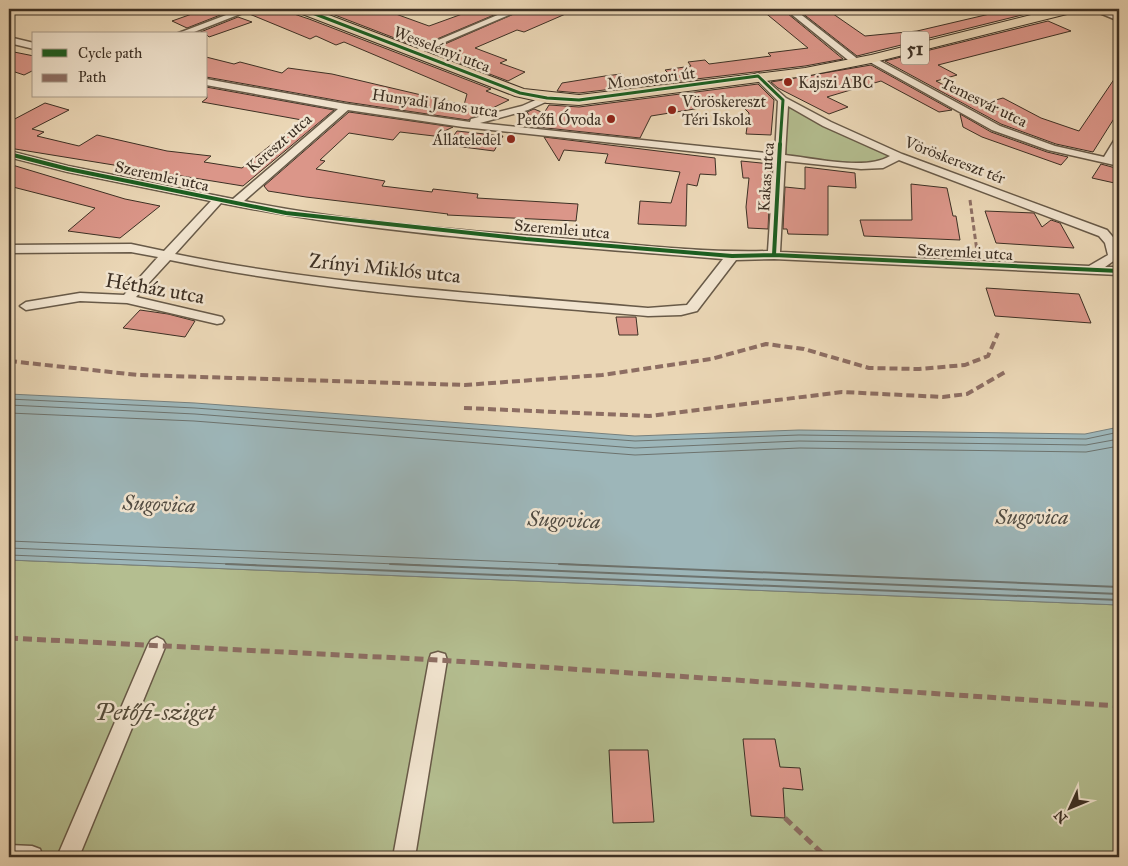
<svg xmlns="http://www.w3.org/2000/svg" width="1128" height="866" font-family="'IM FELL Great Primer',serif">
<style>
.green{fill:#b4be90;stroke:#78775a}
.water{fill:#9db6b9;stroke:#77807d}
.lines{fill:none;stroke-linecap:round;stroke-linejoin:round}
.shore-far1{stroke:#6d736e;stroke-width:1}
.shore{stroke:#6d736e;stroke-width:2}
.building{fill:#db9689;stroke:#3d3024}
.minor-casing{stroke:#685a48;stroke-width:3}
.primary-casing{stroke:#3d3024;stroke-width:2}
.minor{fill:#f1e4cf;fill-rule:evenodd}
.primary{fill:#ead6b5;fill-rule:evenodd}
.quiet-far2{stroke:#8d6e63;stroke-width:3;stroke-dasharray:5.5 3;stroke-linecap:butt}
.quiet-far1{stroke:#8d6e63;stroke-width:4;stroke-dasharray:8 4;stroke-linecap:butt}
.quiet{stroke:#8d6e63;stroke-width:5;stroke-dasharray:9 5;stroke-linecap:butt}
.cycleway-far1-casing{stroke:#f1e4cf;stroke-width:5}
.cycleway-casing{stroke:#f1e4cf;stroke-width:6}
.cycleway-far1{stroke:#1b5e20;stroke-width:3}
.cycleway{stroke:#1b5e20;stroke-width:4}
.poi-dot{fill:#8f2418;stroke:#f1e4cf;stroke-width:2}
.labels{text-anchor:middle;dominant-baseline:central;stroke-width:5;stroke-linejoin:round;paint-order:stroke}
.far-street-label{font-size:16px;fill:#3d3024;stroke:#f1e4cf}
.far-poi-label{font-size:16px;fill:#3d3024;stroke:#f1e4cf;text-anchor:start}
.shield{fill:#f1e4cf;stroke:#736657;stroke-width:1}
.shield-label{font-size:19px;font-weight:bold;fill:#3d3024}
.street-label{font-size:20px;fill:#3d3024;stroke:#f1e4cf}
.water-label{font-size:21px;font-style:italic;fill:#504b42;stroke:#f1e4cf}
.near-park-label{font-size:24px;font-style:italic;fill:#554c3a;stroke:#f1e4cf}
</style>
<rect width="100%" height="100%" fill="#ead6b5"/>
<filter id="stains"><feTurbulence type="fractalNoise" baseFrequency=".004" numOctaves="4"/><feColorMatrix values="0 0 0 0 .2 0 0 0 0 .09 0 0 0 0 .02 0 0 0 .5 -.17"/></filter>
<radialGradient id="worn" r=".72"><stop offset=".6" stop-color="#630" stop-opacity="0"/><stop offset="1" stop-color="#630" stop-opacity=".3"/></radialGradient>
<path class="green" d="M 787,105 L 898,156 L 861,166 L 786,155 Z
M 9,560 L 1119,605 L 1119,857 L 9,857 Z"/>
<path class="water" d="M 9,394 L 195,403 L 635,436 L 799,430 L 1085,434 L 1119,427 L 1119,605 L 9,560 Z"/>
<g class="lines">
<path class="shore-far1" d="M 9,399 L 195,408 L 635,441 L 799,435 L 1086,439 L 1119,432
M 9,405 L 195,414 L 635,448 L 799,441 L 1086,445 L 1119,439
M 9,413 L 194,421 L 635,455 L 800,448 L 1086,452 L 1119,446
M 9,541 L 589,565
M 9,548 L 420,565
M 9,555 L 256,565"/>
<path class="shore" d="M 226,564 L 1119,600
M 390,564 L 1119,594
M 559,564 L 1119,587"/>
</g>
<path class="building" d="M 206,9 L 220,9 L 228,12 L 187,28 L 172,21 Z
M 255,9 L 279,9 L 309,19 L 491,89 L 486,91 L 509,100 L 468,120 L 346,102 L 206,77 L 206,57 L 234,64 L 240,62 L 282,73 L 288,68 L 332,74 L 464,105 L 467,94 L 344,42 L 336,45 L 316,36 L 310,39 L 247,13 Z
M 337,9 L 382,9 L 429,26 L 476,9 L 493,14 L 494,9 L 508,9 L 418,47 L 327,12 Z
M 525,9 L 577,9 L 524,32 L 517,30 L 475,48 L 507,60 L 500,63 L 525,72 L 508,81 L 429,51 Z
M 782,9 L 843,59 L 805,66 L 579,93 L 557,91 L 562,83 L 605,76 L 621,74 L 625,79 L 669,74 L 665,70 L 691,66 L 688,62 L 705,60 L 709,64 L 771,56 L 768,53 L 808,48 L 763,11 Z
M 797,9 L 826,9 L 865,36 L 917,31 L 1011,9 L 1019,9 L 1030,13 L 857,56 Z
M 238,17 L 252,22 L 209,37 L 206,34 L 198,33 Z
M 1048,21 L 1071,31 L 938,65 L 957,75 L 936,81 L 981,104 L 1003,98 L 1041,118 L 1079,131 L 1119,72 L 1119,118 L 1115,117 L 1093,152 L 1056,144 L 1001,124 L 885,61 Z
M 9,51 L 34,56 L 34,70 L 24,75 L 9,70 Z
M 871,65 L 952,110 L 939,112 L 881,81 L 827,97 L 848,107 L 829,114 L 778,88 L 771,82 Z
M 758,84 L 774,100 L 771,135 L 746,134 L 749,113 L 738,102 L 651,116 L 640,138 L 537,127 L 527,112 L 534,109 L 544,113 L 549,105 L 579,107 Z
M 206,87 L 334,110 L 243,186 L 9,148 L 9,122 L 45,103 L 69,110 L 32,129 L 44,132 L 37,136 L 79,146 L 97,135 L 167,151 L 211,156 L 204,162 L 242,168 L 302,120 L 202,102 L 207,98 Z
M 349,112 L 453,127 L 434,136 L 400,132 L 393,140 L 349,133 L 320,160 L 325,161 L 316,169 L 385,181 L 382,186 L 432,192 L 433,189 L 478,194 L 477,198 L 578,204 L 576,221 L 447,215 L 448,214 L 306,197 L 268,191 L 264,186 Z
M 960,114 L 991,132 L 1047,152 L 1068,157 L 1061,165 L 982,137 L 963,127 Z
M 457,131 L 503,136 L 494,151 L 447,145 Z
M 544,137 L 715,158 L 716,175 L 700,174 L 697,186 L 687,184 L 686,226 L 638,224 L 640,201 L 671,203 L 680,172 L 605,163 L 608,154 L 564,150 L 559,161 Z
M 741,161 L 771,164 L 768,229 L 748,228 L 746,207 L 749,178 L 743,178 Z
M 9,164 L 125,199 L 160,206 L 120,238 L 68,231 L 95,208 L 9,186 Z
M 1101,164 L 1119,169 L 1119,184 L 1092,178 Z
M 805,167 L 855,173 L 856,188 L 828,186 L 828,235 L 788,234 L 787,229 L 783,229 L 785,187 L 805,189 Z
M 911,184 L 947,188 L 953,216 L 956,216 L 960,240 L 864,236 L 860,220 L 912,220 Z
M 985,211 L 1034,213 L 1042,227 L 1051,220 L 1060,223 L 1074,248 L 996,243 Z
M 986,288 L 1079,294 L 1091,323 L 995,316 Z
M 140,310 L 168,314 L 195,321 L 185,337 L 123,328 Z
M 616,317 L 636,317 L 638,335 L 619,335 Z
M 743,739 L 775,739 L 780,767 L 800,768 L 803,790 L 783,788 L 785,818 L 751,816 Z
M 609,750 L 648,750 L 654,822 L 613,823 Z"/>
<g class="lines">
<defs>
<path id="minor" d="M 242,9 L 253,9 L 189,34 L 176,34 Z
M 512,9 L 523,9 L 417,54 L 410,52 Z
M 785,9 L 794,9 L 859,60 L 859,64 L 853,64 Z
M 1090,9 L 1101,9 L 1119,16 L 1119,21 Z
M 9,37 L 34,43 L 34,49 L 9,43 Z
M 871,56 L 1000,126 L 1055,146 L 1104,157 L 1115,139 L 1119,138 L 1119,149 L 1114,159 L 1119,160 L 1119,166 L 1048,150 L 992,130 L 868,61 L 866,59 Z
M 758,73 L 786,98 L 831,122 L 902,154 L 1107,230 L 1117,242 L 1119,257 L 1105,267 L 1119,267 L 1119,275 L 774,259 L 736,260 L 697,311 L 681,315 L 648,316 C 488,302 327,293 170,260 L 136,297 L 222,317 L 224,320 L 222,323 L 217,324 L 127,303 L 80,301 L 26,310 L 20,306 L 26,302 L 80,293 L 124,295 L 158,257 L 131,252 L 9,253 L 9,245 L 131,244 L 164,251 L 211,201 L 68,172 L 9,157 L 9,151 L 68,166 L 233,199 L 338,109 L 206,85 L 206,79 L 346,104 L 470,122 L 471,119 L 522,106 L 547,95 L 552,98 L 550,100 L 528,110 L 480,123 L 775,154 L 778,101 L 755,78 L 755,74 ZM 788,106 L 823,126 L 890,156 C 866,171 813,158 785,155 ZM 348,110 L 463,127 L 774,160 L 768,251 C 699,253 629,244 560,238 C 455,230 348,222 244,201 ZM 899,160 L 1099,236 L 1105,243 L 1108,255 L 1089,266 L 780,252 L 785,161 L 861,169 L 883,168 ZM 221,203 C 384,236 556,245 723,259 L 687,305 L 648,308 C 490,294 331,286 175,254 Z
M 157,637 L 163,640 L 166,645 L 79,857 L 57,857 L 148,645 L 151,640 Z
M 438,652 L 445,654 L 447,660 L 415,857 L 393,857 L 429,660 L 431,654 Z
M 9,845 L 32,846 L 40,849 L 43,857 L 9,857 Z"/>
<path id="primary" d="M 295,9 L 313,9 L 524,89 L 579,95 L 805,68 L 871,55 L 1055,9 L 1077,9 L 1075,12 L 871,63 L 805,76 L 579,105 L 547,103 L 515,96 L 297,12 Z"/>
</defs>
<use href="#minor" class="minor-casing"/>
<use href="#primary" class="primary-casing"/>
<use href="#minor" class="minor"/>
<use href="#primary" class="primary"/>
<path class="quiet-far2" d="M 970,200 L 979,266"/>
<path class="quiet-far1" d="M 9,361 L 138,375 L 465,385 L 602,375 L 711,359 L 766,344 L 804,349 L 869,368 L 919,369 L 965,365 L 988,356 L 998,333
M 464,408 L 649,416 L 842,392 L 943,397 L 967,394 L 1007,371"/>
<path class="quiet" d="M 9,638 L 438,660 L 1119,706
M 785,818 L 826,857"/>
<defs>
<path id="cycleway-far1" d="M 302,9 L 520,93 L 547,98 L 579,100 L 758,76 L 783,100 L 780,145"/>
<path id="cycleway" d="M 9,154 L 68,169 L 286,213 L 526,239 L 732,256 L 774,255 L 1119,271
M 774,255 L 780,144"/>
</defs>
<use href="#cycleway-far1" class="cycleway-far1-casing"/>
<use href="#cycleway" class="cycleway-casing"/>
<use href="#cycleway-far1" class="cycleway-far1"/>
<use href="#cycleway" class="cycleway"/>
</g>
<g class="poi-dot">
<circle cx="788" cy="82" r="5"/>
<circle cx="672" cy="110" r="5"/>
<circle cx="611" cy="119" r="5"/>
<circle cx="511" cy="139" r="5"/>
</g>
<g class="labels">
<g class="far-street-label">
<text transform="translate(442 49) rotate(21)">Wesselényi utca</text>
<text transform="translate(651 78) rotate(-7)">Monostori út</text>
<text transform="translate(984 102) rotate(26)">Temesvár utca</text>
<text transform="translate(435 103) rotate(8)">Hunyadi János utca</text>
<text transform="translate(279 143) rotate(-41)">Kereszt utca</text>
<text transform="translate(955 160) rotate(21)">Vöröskereszt tér</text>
<text transform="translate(162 176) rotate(12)">Szeremlei utca</text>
<text transform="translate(766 177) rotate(-86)">Kakas utca</text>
<text transform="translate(562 229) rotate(5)">Szeremlei utca</text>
<text transform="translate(965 252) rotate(3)">Szeremlei utca</text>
</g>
<g class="far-poi-label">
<text x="798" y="82">Kajszi ABC</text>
<text x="682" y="101">Vöröskereszt<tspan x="682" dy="18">Téri Iskola</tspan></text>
<text x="601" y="119" text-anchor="end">Petőfi Óvoda</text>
<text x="501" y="139" text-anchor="end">Állateledel</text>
</g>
<rect class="shield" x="901" y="31.5" width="28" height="33" rx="4"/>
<g class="shield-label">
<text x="915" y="48">51</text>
</g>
<g class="street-label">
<text transform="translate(385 268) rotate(6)">Zrínyi Miklós utca</text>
<text transform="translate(155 288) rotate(10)">Hétház utca</text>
</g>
<g class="water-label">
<text transform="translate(159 504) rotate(2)">Sugovica</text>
<text x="1032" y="517">Sugovica</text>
<text transform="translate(564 520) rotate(2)">Sugovica</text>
</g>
<g class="near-park-label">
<text x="155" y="712">Petőfi-sziget</text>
</g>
</g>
<rect width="1128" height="866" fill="none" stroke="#ead6b5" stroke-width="30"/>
<rect x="10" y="10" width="1108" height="846" fill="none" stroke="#3d3024" stroke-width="2.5"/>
<rect x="15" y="15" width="1098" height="836" fill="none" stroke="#3d3024"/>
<rect x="32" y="32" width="175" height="65" fill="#f1e4cf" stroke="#a99c8b"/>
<rect x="42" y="49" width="25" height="8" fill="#1b5e20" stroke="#a99c8b"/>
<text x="78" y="58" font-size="15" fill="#3d3024">Cycle path</text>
<rect x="42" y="74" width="25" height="8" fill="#8d6e63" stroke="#a99c8b"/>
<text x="78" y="82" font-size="15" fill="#3d3024">Path</text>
<g transform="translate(1070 808) rotate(226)" stroke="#f1e4cf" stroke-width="4" paint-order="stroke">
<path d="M0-4L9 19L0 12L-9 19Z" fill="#3d3024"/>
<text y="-8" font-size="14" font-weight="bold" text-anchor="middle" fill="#3d3024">N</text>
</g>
<rect width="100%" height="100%" filter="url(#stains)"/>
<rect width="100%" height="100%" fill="url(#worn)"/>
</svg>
